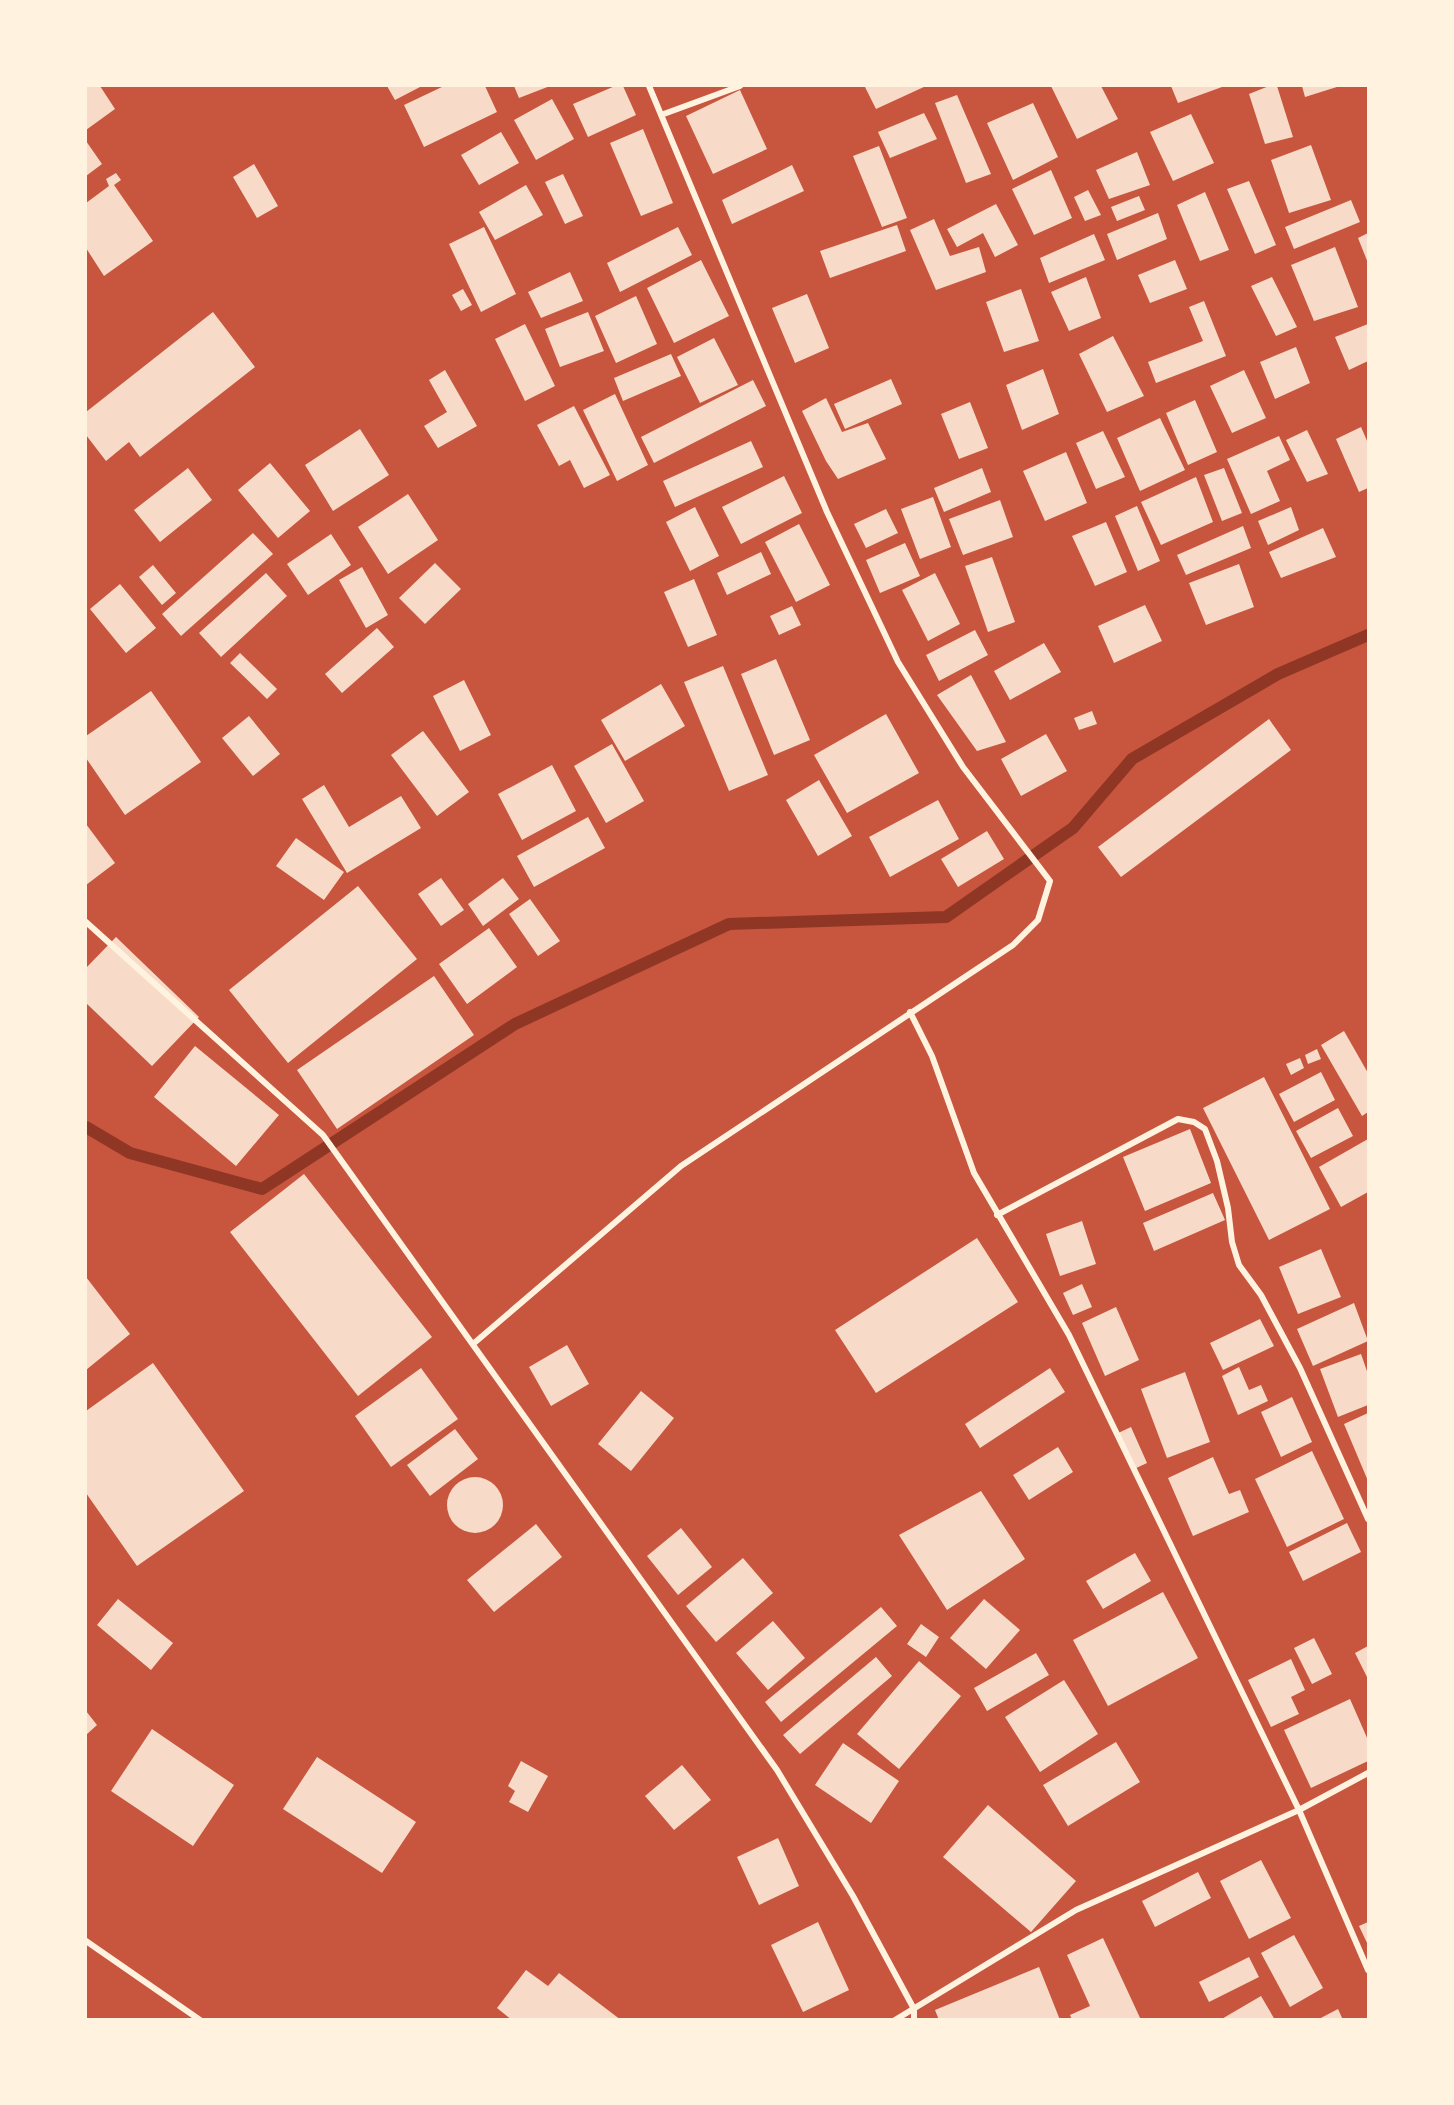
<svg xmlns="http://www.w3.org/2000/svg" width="1454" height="2105" font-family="Barlow,sans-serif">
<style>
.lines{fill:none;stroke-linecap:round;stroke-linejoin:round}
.stream{stroke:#8f3625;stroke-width:12}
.building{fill:#f7dbc8}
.minor{stroke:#fff3e0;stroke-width:6}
</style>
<rect width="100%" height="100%" fill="#c8553d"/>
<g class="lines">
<path class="stream" d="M 86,1127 L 130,1153 L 262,1189 L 515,1024 L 729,924 L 946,917 L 1073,828 L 1132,759 L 1278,674 L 1368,635"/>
</g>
<path class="building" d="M 100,86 L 115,109 L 86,130 L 86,87 Z
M 387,86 L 422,86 L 395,100 Z
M 444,86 L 485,86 L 497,112 L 424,147 L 404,105 Z
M 514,86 L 550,86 L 519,98 Z
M 615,86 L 623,86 L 636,115 L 588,137 L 573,104 Z
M 868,86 L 926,86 L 876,109 L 865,87 Z
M 1051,86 L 1101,86 L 1118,119 L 1077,139 Z
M 1171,86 L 1221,86 L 1222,87 L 1178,103 Z
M 1269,86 L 1277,86 L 1293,137 L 1265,144 L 1249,94 Z
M 1302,86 L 1340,86 L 1305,97 Z
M 740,90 L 767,149 L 713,174 L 686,116 Z
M 957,95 L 991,174 L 966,183 L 935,103 Z
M 552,99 L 574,139 L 536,160 L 514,120 Z
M 1033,103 L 1058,157 L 1013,180 L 987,123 Z
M 924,113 L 937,139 L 890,158 L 878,132 Z
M 1191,114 L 1214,163 L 1173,181 L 1150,132 Z
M 643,129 L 673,203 L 641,216 L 610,143 Z
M 501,132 L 519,163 L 479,185 L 461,155 Z
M 86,141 L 102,164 L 86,176 Z
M 1311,145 L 1331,200 L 1289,213 L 1271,160 Z
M 879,146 L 907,218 L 882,227 L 853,156 Z
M 1137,152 L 1150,185 L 1109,199 L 1096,170 Z
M 254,164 L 278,206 L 257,218 L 233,177 Z
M 792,165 L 804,191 L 732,224 L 722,200 Z
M 1051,170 L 1072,218 L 1034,235 L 1012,189 Z
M 116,173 L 121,180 L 114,185 L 153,241 L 104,276 L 86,248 L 86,203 L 109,186 L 106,179 Z
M 563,174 L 583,216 L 565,224 L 545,182 Z
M 1249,181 L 1276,245 L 1255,254 L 1227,189 Z
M 526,185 L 543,215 L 495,240 L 479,212 Z
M 1088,190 L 1101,215 L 1085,221 L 1074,197 Z
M 1205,192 L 1229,250 L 1200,261 L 1177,205 Z
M 1139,196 L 1145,210 L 1117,221 L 1111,207 Z
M 1351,200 L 1360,222 L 1294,249 L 1285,227 Z
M 996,204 L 1018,245 L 995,257 L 983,233 L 957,247 L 947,229 Z
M 1158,213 L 1167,239 L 1117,260 L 1107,234 Z
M 934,219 L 950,256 L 979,247 L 986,272 L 936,290 L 910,230 Z
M 897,225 L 906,251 L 830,278 L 820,251 Z
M 484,227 L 516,294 L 481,312 L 449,244 Z
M 678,227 L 692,255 L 620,292 L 607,263 Z
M 1368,233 L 1368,263 L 1358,238 Z
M 1094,234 L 1105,260 L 1049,283 L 1040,258 Z
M 1335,247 L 1358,307 L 1314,321 L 1291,265 Z
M 701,260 L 729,316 L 674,343 L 647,288 Z
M 1175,260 L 1187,289 L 1150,303 L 1138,275 Z
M 570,272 L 583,301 L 541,318 L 528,292 Z
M 1086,277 L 1101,318 L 1069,331 L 1051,292 Z
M 1272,277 L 1297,327 L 1276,336 L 1251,286 Z
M 463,289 L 472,305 L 461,311 L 452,295 Z
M 1021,289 L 1039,341 L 1004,352 L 986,302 Z
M 807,294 L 829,348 L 795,363 L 772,308 Z
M 636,296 L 657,344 L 616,363 L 595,316 Z
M 1204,301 L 1226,356 L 1156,383 L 1148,362 L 1203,341 L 1189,307 Z
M 213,312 L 255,367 L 140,457 L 129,442 L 106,461 L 86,435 L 86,412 Z
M 588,312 L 604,351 L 560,367 L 545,329 Z
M 525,324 L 555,386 L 525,401 L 495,339 Z
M 1368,324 L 1368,361 L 1349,370 L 1335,337 Z
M 1113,336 L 1144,396 L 1107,412 L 1079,354 Z
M 714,338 L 738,385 L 700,403 L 677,357 Z
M 1296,347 L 1310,383 L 1275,399 L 1260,362 Z
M 671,354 L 681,376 L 623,401 L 614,378 Z
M 1043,369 L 1059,414 L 1022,430 L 1006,385 Z
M 445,370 L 477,426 L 438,448 L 424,426 L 447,412 L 429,380 Z
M 1244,370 L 1266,418 L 1232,433 L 1210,386 Z
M 891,379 L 902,404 L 845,429 L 834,404 Z
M 753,380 L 766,406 L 654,463 L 641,437 Z
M 615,394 L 648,465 L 617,481 L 583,410 Z
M 826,398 L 842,432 L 868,423 L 886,459 L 838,479 L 826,461 L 802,411 Z
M 1195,400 L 1217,452 L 1188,465 L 1166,413 Z
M 970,402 L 988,448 L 959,459 L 941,414 Z
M 574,406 L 610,475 L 584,488 L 570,460 L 559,466 L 537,425 Z
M 1160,418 L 1185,470 L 1140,491 L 1117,438 Z
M 1361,427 L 1368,443 L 1368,488 L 1359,492 L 1336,439 Z
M 360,429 L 389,475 L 333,511 L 305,465 Z
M 1307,430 L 1328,474 L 1307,482 L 1286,440 Z
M 1103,431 L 1125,477 L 1096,489 L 1076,443 Z
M 1279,436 L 1290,460 L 1267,471 L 1280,501 L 1251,514 L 1227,459 Z
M 751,441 L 763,467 L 675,507 L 663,481 Z
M 1066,452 L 1087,503 L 1045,521 L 1023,471 Z
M 270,463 L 310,511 L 278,538 L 238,490 Z
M 188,468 L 212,500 L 160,542 L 134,510 Z
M 982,468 L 991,492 L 944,512 L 934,488 Z
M 1224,468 L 1242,513 L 1222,521 L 1204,475 Z
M 784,476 L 802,513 L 741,544 L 722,507 Z
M 1196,477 L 1213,522 L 1161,545 L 1141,502 Z
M 408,494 L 438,540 L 388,574 L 358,527 Z
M 933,497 L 951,547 L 920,559 L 901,509 Z
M 1000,500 L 1013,537 L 963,555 L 949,519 Z
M 1137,506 L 1160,561 L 1138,571 L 1115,516 Z
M 695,507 L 719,556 L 690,571 L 666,522 Z
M 1291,507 L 1299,530 L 1268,545 L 1258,521 Z
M 886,509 L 898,533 L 866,548 L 854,524 Z
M 1106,522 L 1127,572 L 1095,586 L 1072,536 Z
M 799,524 L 830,585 L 796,602 L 765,542 Z
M 1243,526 L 1251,548 L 1186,575 L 1177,555 Z
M 1323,528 L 1336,557 L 1281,578 L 1269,552 Z
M 253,533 L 273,554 L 181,636 L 162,614 Z
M 331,534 L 351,565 L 308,595 L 287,564 Z
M 905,543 L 920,576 L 880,593 L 866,560 Z
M 761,552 L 771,574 L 727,595 L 717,573 Z
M 992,557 L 1015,622 L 988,632 L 965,566 Z
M 435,563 L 461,589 L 425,624 L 399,598 Z
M 1239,564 L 1254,607 L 1206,625 L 1189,583 Z
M 153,565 L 176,593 L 162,605 L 139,577 Z
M 362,567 L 388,615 L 366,628 L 339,580 Z
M 266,573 L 287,596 L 221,657 L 199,633 Z
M 935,573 L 960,624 L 928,641 L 902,590 Z
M 694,579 L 717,635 L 688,647 L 664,592 Z
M 120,584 L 156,628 L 126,653 L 90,609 Z
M 1145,605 L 1162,641 L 1114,663 L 1098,626 Z
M 792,606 L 801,625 L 779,635 L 770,616 Z
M 377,628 L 394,647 L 342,693 L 325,674 Z
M 975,630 L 988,655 L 939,681 L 926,655 Z
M 1044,643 L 1061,672 L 1010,700 L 994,671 Z
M 240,653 L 277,689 L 267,699 L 230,663 Z
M 776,659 L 810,740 L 774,755 L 741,674 Z
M 723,666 L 768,775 L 729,791 L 684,682 Z
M 971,675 L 1006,742 L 977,751 L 937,695 Z
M 464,680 L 491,735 L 460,751 L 433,696 Z
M 661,684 L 685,726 L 625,761 L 601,720 Z
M 151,691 L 201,762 L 125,815 L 86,758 L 86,736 Z
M 1092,711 L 1097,724 L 1079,730 L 1074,718 Z
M 886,714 L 919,773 L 847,813 L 814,755 Z
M 249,716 L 280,754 L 253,776 L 222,738 Z
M 1269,719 L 1291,750 L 1121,877 L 1098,847 Z
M 423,731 L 469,792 L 437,816 L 391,755 Z
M 1046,734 L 1067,771 L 1021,796 L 1001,759 Z
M 612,744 L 644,801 L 606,823 L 574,766 Z
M 552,765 L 576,811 L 522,840 L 498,794 Z
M 819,780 L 852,836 L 818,856 L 786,800 Z
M 324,785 L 349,827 L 401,796 L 421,828 L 347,873 L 302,799 Z
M 938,800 L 959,839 L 890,877 L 869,837 Z
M 588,817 L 605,848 L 534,887 L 517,856 Z
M 86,824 L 115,863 L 86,885 Z
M 987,831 L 1004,859 L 958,887 L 941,859 Z
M 296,838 L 344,872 L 324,900 L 276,866 Z
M 441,878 L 464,910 L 441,926 L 418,894 Z
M 503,878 L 519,899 L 483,926 L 468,904 Z
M 358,886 L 417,959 L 288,1063 L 229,990 Z
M 530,899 L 560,941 L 538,956 L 509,914 Z
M 489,928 L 517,967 L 467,1004 L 439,964 Z
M 116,937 L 199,1017 L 152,1066 L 86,1003 L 86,968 Z
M 434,976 L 474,1035 L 337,1129 L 297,1070 Z
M 1344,1031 L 1368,1073 L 1368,1112 L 1362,1116 L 1321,1045 Z
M 195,1046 L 279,1115 L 236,1166 L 154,1097 Z
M 1317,1049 L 1321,1059 L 1308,1064 L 1305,1055 Z
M 1300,1058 L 1304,1068 L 1291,1075 L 1286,1064 Z
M 1321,1072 L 1335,1100 L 1294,1122 L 1279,1094 Z
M 1264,1077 L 1330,1209 L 1269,1240 L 1203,1108 Z
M 1338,1108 L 1353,1136 L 1311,1158 L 1296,1131 Z
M 1190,1129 L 1211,1183 L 1145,1211 L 1123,1157 Z
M 1368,1139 L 1368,1192 L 1341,1207 L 1319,1167 Z
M 304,1174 L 432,1337 L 358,1396 L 230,1232 Z
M 1213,1193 L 1225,1220 L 1154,1251 L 1143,1223 Z
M 1082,1221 L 1096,1264 L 1060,1276 L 1046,1234 Z
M 977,1238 L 1018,1302 L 876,1393 L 835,1330 Z
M 1321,1249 L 1341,1297 L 1298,1314 L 1279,1267 Z
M 86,1277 L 130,1334 L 86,1370 Z
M 1082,1284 L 1092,1307 L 1073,1315 L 1063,1293 Z
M 1354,1303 L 1368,1341 L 1313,1366 L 1297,1329 Z
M 1116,1307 L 1139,1360 L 1105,1376 L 1082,1323 Z
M 1260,1319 L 1274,1346 L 1223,1370 L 1210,1343 Z
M 567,1345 L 589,1384 L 551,1406 L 529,1367 Z
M 1361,1354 L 1368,1374 L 1368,1405 L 1338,1417 L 1320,1369 Z
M 153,1363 L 244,1491 L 137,1566 L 86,1493 L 86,1411 Z
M 1239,1367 L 1249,1390 L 1261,1385 L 1268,1401 L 1238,1415 L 1222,1376 Z
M 421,1368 L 458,1419 L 391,1467 L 355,1416 Z
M 1050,1368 L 1065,1392 L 980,1448 L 965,1424 Z
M 1185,1372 L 1210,1442 L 1167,1458 L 1141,1389 Z
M 641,1391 L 674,1418 L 631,1471 L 598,1444 Z
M 1292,1397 L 1312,1442 L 1281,1457 L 1261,1412 Z
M 1368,1413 L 1368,1481 L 1344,1424 Z
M 1131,1427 L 1147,1463 L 1132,1470 L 1116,1434 Z
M 455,1429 L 478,1459 L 430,1496 L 407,1465 Z
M 1058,1447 L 1073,1472 L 1029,1500 L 1013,1475 Z
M 1312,1451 L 1344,1519 L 1287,1547 L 1255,1479 Z
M 1213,1457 L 1229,1494 L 1240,1490 L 1249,1512 L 1193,1536 L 1168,1478 Z
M447 1505a28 28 0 1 1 56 0a28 28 0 1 1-56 0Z
M 981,1491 L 1025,1559 L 947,1610 L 899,1535 Z
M 1347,1523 L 1361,1552 L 1303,1581 L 1289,1552 Z
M 536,1524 L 562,1557 L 494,1612 L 467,1580 Z
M 681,1528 L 712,1567 L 678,1595 L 647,1556 Z
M 1135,1553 L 1151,1581 L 1103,1609 L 1086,1581 Z
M 743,1558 L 773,1593 L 716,1642 L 686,1606 Z
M 1163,1592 L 1198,1658 L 1108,1706 L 1073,1640 Z
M 118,1599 L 173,1643 L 151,1670 L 97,1625 Z
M 984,1599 L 1020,1630 L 986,1669 L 950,1638 Z
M 881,1607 L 897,1626 L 781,1722 L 765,1702 Z
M 773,1621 L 805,1658 L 768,1690 L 736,1653 Z
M 921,1624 L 939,1637 L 926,1657 L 907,1644 Z
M 1314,1638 L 1332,1674 L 1312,1684 L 1294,1648 Z
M 1368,1646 L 1368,1679 L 1355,1653 Z
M 1036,1653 L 1049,1675 L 987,1711 L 974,1688 Z
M 876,1657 L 892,1676 L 800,1754 L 783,1735 Z
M 1291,1659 L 1305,1690 L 1291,1697 L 1299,1714 L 1271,1727 L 1248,1680 Z
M 919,1661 L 961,1696 L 899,1769 L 857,1734 Z
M 1064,1680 L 1098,1734 L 1040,1772 L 1005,1717 Z
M 1350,1699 L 1368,1740 L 1368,1761 L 1311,1788 L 1284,1730 Z
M 86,1711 L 97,1725 L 86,1735 Z
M 152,1729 L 234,1785 L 193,1846 L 111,1791 Z
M 1116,1742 L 1140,1782 L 1068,1826 L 1043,1785 Z
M 843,1743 L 899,1781 L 871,1823 L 815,1785 Z
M 317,1757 L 416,1822 L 382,1873 L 283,1809 Z
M 521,1761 L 548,1776 L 528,1812 L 509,1802 L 515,1791 L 508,1786 Z
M 682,1765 L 711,1800 L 674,1830 L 645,1796 Z
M 988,1805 L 1076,1881 L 1031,1932 L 943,1857 Z
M 778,1838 L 799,1886 L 759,1905 L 737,1857 Z
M 1261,1860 L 1291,1918 L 1249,1939 L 1220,1881 Z
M 1198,1872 L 1211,1898 L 1155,1927 L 1142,1901 Z
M 818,1922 L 849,1990 L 803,2012 L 771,1945 Z
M 1368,1922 L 1368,1945 L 1359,1926 Z
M 1294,1935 L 1323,1988 L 1290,2007 L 1261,1953 Z
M 1103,1938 L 1141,2020 L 1072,2020 L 1070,2015 L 1090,2006 L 1067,1955 Z
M 1249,1957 L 1259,1977 L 1209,2002 L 1199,1982 Z
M 1039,1967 L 1060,2020 L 939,2020 L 935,2010 Z
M 526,1970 L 548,1986 L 559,1973 L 621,2020 L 512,2020 L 497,2008 Z
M 1261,1996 L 1275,2020 L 1220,2020 Z
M 1338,2009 L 1343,2020 L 1317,2020 Z"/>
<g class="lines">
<path class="minor" d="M 661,115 L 740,86
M 86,922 L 323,1135 L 777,1770 L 853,1896 L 914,2009 L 914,2020
M 910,1012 L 932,1056 L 974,1173 L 1069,1335 L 1299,1810 L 1368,1970
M 997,1215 L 1178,1119 L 1194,1122 L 1205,1129 L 1217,1161 L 1228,1208 L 1232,1242 L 1239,1265 L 1261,1295 L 1300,1368 L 1368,1519
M 473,1344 L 681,1166 L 1013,945 L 1038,920 L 1050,881 L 963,767 L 898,662 L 827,512 L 649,86
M 86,1941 L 200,2020
M 895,2020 L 1076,1910 L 1299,1810 L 1368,1773"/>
</g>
<rect width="1454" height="2105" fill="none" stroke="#fff3e0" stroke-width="174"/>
</svg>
